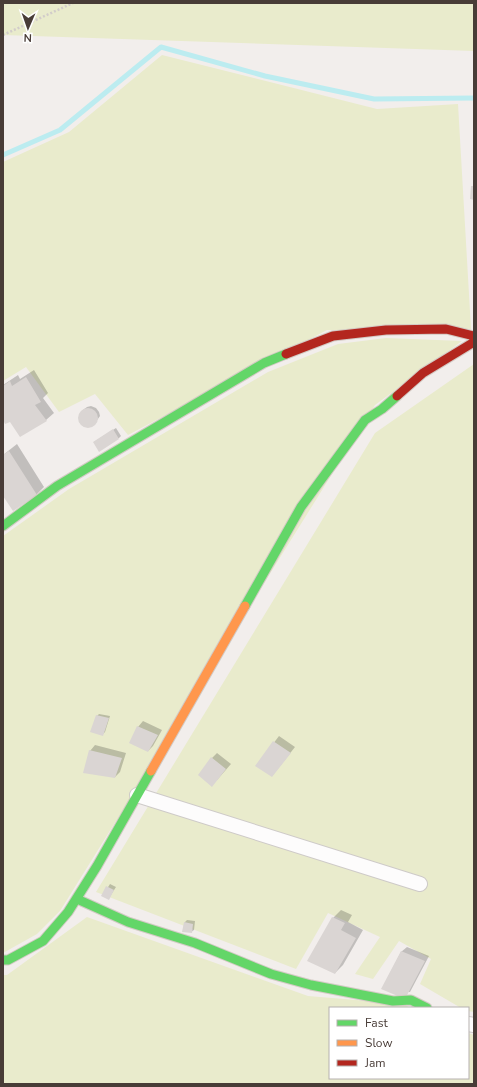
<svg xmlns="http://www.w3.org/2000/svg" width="477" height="1087" font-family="'Nunito Sans',sans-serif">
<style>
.green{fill:#e9ebcc}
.shadow{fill:#0003}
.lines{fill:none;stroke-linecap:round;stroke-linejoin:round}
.stream{stroke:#bcecf0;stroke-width:5}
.building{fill:#dad5d3}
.street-casing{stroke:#cecac8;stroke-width:16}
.fast-casing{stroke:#d3cac4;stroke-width:11}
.slow-casing{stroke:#d3cac4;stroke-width:11}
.jam-casing{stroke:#d3cac4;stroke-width:11}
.path{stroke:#d2ccca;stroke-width:2.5;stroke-dasharray:2 2;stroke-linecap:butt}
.street{stroke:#fdfcfc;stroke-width:14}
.fast{stroke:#63d668;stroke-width:9}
.slow{stroke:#ff974d;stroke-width:9}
.jam{stroke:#b3261e;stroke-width:9}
</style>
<rect width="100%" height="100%" fill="#f2eeec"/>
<path class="green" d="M 3,3 L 474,3 L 474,51 L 3,35 Z
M 162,55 L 377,109 L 458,104 L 471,329 L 327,330 L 128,435 L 95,394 L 59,412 L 26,367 L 3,381 L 3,162 L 69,132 Z
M 386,338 L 462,341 L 375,405 L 60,911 L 37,934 L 3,953 L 3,536 L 69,489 L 268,372 L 338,344 Z
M 474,364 L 474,1012 L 468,1011 L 468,1008 L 461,1008 L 420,984 L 431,959 L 399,941 L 373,979 L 355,974 L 380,937 L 328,913 L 296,969 L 96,892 L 375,433 Z
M 87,917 L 308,996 L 404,1004 L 410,1008 L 330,1008 L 330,1078 L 468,1078 L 468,1033 L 474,1035 L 474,1084 L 3,1084 L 3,975 L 7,975 Z"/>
<path class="shadow" d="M 34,370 L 48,393 L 43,398 L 54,413 L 46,420 L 20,436 L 11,421 L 3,418 L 3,385 L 18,375 L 20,379 Z
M 91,406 L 96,408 L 99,412 L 100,416 L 95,423 L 91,427 L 87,427 L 83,426 L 80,422 L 79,418 L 83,410 L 87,407 Z
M 116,428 L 121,436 L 119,438 L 94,442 Z
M 17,444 L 44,487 L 36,495 L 3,494 L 3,455 Z
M 99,714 L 110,716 L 105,732 L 102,735 L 97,716 Z
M 143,721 L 162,730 L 153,746 L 148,751 L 138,727 Z
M 279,736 L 295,747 L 272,776 L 257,765 Z
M 95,745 L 126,753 L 120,772 L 115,777 L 90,751 Z
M 217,753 L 231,764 L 217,780 L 212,758 Z
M 110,884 L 116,887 L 109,898 L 103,895 Z
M 341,910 L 352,915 L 348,922 L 363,930 L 343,965 L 335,973 L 333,918 Z
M 187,920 L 195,921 L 194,930 L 191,932 L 184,923 Z
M 407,947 L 429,956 L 410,992 L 382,989 L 401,952 Z"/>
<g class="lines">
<path class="stream" d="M 3,155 L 60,130 L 161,47 L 265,76 L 374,99 L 474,98"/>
</g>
<path class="building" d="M 471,186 L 474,186 L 474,200 L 470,199 Z
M 26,377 L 41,402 L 35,405 L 47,421 L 20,437 L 10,422 L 5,424 L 3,420 L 3,386 L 10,381 L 12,386 Z
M78 418a10 10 0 1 1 20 0a10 10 0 1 1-20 0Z
M 113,429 L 119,439 L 99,452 L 93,442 Z
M 9,451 L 37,495 L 13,511 L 3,496 L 3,455 Z
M 96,715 L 109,718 L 103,736 L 90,732 Z
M 137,726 L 158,735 L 148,752 L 129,743 Z
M 273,741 L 291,753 L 272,777 L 255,766 Z
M 89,750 L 122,758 L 115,778 L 83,773 Z
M 211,757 L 226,769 L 212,787 L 198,775 Z
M 106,886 L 114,890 L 109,900 L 101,896 Z
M 332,917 L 345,923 L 341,930 L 356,938 L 335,974 L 307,961 Z
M 184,922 L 193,924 L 192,933 L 182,932 Z
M 401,951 L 425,961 L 405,999 L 381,989 Z"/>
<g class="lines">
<defs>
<path id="street" d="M 137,795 L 420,884
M 468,1024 L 474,1025"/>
<path id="fast" d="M 3,526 L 57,486 L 264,363 L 286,354
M 245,606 L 301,507 L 365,420 L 382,409 L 397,396
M 77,899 L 128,922 L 195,943 L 271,974 L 311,985 L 393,1001 L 411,1000 L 427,1008
M 3,960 L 8,960 L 43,941 L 68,912 L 97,866 L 151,771"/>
<path id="slow" d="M 151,771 L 245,606"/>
<path id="jam" d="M 286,354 L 333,336 L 386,330 L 446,329 L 474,336
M 397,396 L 423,373 L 474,342"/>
</defs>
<use href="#street" class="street-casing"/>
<use href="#fast" class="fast-casing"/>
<use href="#slow" class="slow-casing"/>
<use href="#jam" class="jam-casing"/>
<path class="path" d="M 3,35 L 73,3"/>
<use href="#street" class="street"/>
<use href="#fast" class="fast"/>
<use href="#slow" class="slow"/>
<use href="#jam" class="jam"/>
</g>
<rect width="477" height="1087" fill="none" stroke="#483c37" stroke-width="8"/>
<rect x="329" y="1007" width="140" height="72" fill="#ffffff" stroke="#b6b1af"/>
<rect x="337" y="1020" width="20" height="6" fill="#63d668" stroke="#b6b1af"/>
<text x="365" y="1027" font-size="12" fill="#483c37">Fast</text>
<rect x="337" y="1040" width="20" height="6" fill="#ff974d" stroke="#b6b1af"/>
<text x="365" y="1047" font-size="12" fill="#483c37">Slow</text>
<rect x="337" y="1060" width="20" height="6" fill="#b3261e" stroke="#b6b1af"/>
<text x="365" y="1067" font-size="12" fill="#483c37">Jam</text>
<g transform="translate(28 28) rotate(182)" stroke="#ffffff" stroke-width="3" paint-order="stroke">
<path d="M0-3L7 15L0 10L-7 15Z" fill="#483c37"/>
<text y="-6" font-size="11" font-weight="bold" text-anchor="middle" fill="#483c37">N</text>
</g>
</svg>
